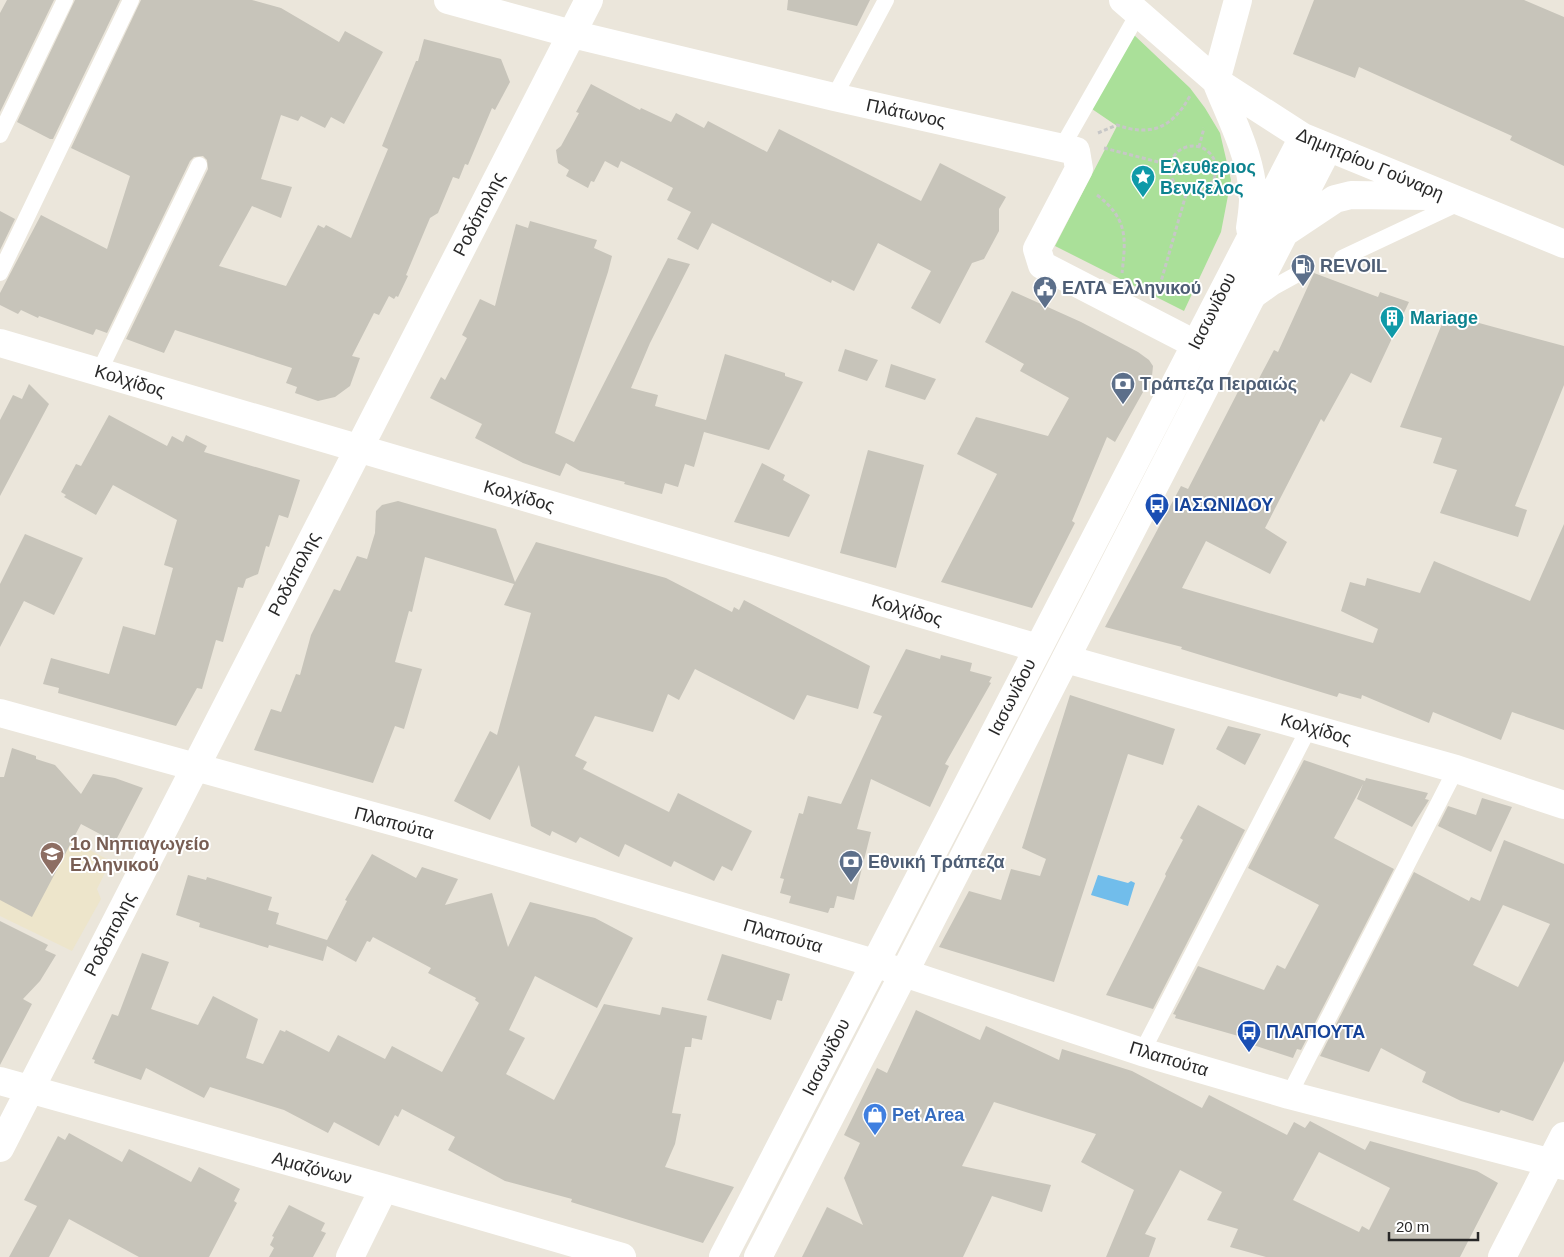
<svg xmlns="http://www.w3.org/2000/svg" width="1564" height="1257" font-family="Arial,sans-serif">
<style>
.education{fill:#ede5cb}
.green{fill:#aae099}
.water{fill:#71bdeb}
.building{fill:#c7c4ba;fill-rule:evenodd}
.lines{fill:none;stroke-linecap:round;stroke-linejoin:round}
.path{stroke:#c7c7c7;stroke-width:3;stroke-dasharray:4 2.5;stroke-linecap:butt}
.lane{stroke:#fff;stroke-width:16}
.street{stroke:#fff;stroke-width:28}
.secondary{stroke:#fff;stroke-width:28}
.labels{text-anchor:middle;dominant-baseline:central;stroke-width:4;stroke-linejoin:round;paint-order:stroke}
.street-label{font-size:18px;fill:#292929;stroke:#fff}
.culture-label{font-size:18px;font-weight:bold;fill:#0d838f;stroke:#fff;text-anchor:start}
.service-label{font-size:18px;font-weight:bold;fill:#4e5e75;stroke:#fff;text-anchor:start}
.transit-label{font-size:18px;font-weight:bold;fill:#164399;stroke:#fff;text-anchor:start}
.education-label{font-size:18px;font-weight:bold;fill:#785e54;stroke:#fff;text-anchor:start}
.shop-label{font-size:18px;font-weight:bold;fill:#366cbe;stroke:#fff;text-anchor:start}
</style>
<rect width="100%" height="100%" fill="#ebe6db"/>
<path class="education" d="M 0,804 L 111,861 L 97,889 L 101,899 L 72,951 L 0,916 Z"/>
<path class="green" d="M 1133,34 L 1190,88 L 1205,108 L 1220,133 L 1231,180 L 1221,232 L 1184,311 L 1055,246 L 1117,126 L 1092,109 Z"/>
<path class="water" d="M 1098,875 L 1128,883 L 1131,881 L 1135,883 L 1128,906 L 1091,895 Z"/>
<path class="building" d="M 7,0 L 54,0 L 0,112 L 0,13 Z
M 75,0 L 120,0 L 53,139 L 50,139 L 17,122 Z
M 141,0 L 252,0 L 281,8 L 339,42 L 345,31 L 383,52 L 344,124 L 331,117 L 325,128 L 301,116 L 298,121 L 281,115 L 261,179 L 292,187 L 281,218 L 252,206 L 219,266 L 286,286 L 318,225 L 324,228 L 326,225 L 351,238 L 388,149 L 382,146 L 416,61 L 418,61 L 424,39 L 501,59 L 510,82 L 495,110 L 492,108 L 468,165 L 465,164 L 459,179 L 453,177 L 438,213 L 430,218 L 406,275 L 408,276 L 398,297 L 396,296 L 394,299 L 389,296 L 379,315 L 374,313 L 352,356 L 360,358 L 350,386 L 335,397 L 318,401 L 295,393 L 297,387 L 286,383 L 292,368 L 175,330 L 164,353 L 126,339 L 208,169 L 207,160 L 203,156 L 194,157 L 190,161 L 107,333 L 96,329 L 93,335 L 39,316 L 38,318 L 21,310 L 18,314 L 0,305 L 0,293 L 41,215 L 107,249 L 130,176 L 71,148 Z
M 788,0 L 870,0 L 857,26 L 787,10 Z
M 1314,0 L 1524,0 L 1564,17 L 1564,166 L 1510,140 L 1512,136 L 1359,67 L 1355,78 L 1293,54 Z
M 591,84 L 640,110 L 641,108 L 671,122 L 676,113 L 704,128 L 708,121 L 767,152 L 779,129 L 921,201 L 940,163 L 1006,197 L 999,209 L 999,231 L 984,259 L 972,263 L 940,324 L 911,308 L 931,271 L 878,243 L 854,291 L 832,280 L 831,283 L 712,223 L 698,250 L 677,239 L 691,212 L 667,200 L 673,188 L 621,161 L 618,168 L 605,161 L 594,182 L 591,181 L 588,188 L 566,176 L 569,170 L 558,163 L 556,150 L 561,146 L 579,113 L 576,112 Z
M 0,211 L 15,219 L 0,250 Z
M 530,221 L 597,240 L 594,248 L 612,256 L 608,272 L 555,433 L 574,442 L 668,258 L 690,264 L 650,343 L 631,388 L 658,395 L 655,406 L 706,420 L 725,354 L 785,373 L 785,376 L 803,382 L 769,450 L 704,432 L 694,467 L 685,464 L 678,487 L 665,483 L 662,494 L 624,484 L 625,482 L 580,471 L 566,463 L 560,476 L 523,463 L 475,438 L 482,424 L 430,398 L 441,377 L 445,380 L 467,338 L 462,335 L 480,299 L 495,306 L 516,224 L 528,228 Z
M 1314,273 L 1378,297 L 1380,292 L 1409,302 L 1371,383 L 1351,373 L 1324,422 L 1321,419 L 1265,528 L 1287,542 L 1270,574 L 1206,541 L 1182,588 L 1373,643 L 1378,629 L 1341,611 L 1350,582 L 1365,586 L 1367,578 L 1420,593 L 1434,561 L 1530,601 L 1564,524 L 1564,730 L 1512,712 L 1501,740 L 1433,712 L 1429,723 L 1362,695 L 1361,699 L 1339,693 L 1337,697 L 1181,649 L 1182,647 L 1105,627 L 1181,486 L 1188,489 L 1244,380 L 1255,386 L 1274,350 L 1278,352 Z
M 1012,291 L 1081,322 L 1138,352 L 1149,360 L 1153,366 L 1152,376 L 1115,442 L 1107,437 L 1072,521 L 1075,523 L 1032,608 L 941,582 L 997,474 L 957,454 L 976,417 L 1048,436 L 1069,398 L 1020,371 L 1024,364 L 985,342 Z
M 1446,314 L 1564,346 L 1564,385 L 1515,506 L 1527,510 L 1518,537 L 1440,513 L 1457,470 L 1433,463 L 1442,438 L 1400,427 Z
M 845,349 L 878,360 L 867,381 L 838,371 Z
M 891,364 L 936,379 L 925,400 L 885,387 Z
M 29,384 L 49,404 L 0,496 L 0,420 L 13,395 L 22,399 Z
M 109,415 L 167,446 L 172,436 L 183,442 L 186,435 L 207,446 L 204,452 L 300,480 L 288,518 L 279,515 L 269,547 L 266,546 L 258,574 L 246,579 L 243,588 L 238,587 L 223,642 L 216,640 L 202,689 L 197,688 L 176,726 L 58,693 L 59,688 L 43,684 L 51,658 L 109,674 L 123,626 L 155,635 L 173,568 L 164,565 L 177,520 L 113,485 L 96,515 L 64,497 L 66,495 L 61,492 L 76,464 L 81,466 Z
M 868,450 L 924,465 L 896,568 L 840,553 Z
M 762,463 L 785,475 L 783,480 L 810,495 L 789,537 L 734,522 Z
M 398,501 L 496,529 L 515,582 L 536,542 L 666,578 L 732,612 L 734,607 L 739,610 L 744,600 L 870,666 L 858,709 L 807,695 L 794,720 L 695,669 L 679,700 L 668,694 L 653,732 L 595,716 L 575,756 L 587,762 L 583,769 L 669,812 L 678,793 L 752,831 L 732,871 L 722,866 L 714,881 L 674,861 L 671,867 L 625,844 L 619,857 L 580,837 L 576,843 L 552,831 L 550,836 L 531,826 L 519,765 L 490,820 L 454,801 L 490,731 L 497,735 L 531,613 L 504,605 L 514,584 L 425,557 L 412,612 L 409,611 L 395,662 L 422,669 L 404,729 L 395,726 L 373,783 L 254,750 L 271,709 L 281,712 L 296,674 L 300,675 L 311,635 L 334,589 L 340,591 L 357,556 L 367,559 L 375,533 L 376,511 L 382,505 Z
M 25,534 L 83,558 L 54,615 L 24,601 L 0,647 L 0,584 Z
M 906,649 L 940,659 L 941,655 L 972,663 L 970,671 L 992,677 L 989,682 L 991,683 L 945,764 L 949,766 L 930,807 L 871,779 L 857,829 L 871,832 L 854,900 L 837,896 L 834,908 L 830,908 L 828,913 L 789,903 L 791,896 L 780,893 L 784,879 L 780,878 L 799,813 L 803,814 L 808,796 L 841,804 L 882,716 L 873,713 Z
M 1070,695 L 1175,729 L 1163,765 L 1128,754 L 1054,982 L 939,947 L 969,891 L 1001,900 L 1011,869 L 1040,876 L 1046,859 L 1022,848 Z
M 1228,726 L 1261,734 L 1245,765 L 1216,749 Z
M 12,748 L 36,756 L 36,759 L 55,765 L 81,794 L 93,774 L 115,778 L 143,788 L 115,842 L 81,824 L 32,917 L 0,900 L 0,777 L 4,777 Z
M 1304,760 L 1365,781 L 1366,778 L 1428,793 L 1425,799 L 1429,800 L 1412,827 L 1357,799 L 1363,784 L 1334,838 L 1394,869 L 1301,1050 L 1297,1049 L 1293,1058 L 1247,1043 L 1249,1039 L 1175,1018 L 1176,1015 L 1173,1014 L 1198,966 L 1264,990 L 1277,965 L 1285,969 L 1319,905 L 1248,868 Z
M 1482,798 L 1512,807 L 1491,852 L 1438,826 L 1448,806 L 1476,815 Z
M 1198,805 L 1245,830 L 1153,1009 L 1106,995 L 1166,876 L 1165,874 L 1183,840 L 1180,838 Z
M 1504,840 L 1564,864 L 1564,1061 L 1533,1121 L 1501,1110 L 1499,1113 L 1461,1101 L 1422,1082 L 1426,1072 L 1381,1048 L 1369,1072 L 1320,1056 L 1414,872 L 1469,901 L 1471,897 L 1480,901 ZM 1503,905 L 1550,924 L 1518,987 L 1473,965 Z
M 372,854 L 416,878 L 422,867 L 458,879 L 445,905 L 492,893 L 508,947 L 530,902 L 595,918 L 633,938 L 597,1008 L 535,976 L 509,1030 L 525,1038 L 506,1074 L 554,1100 L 604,1004 L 660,1015 L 662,1007 L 707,1016 L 702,1040 L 692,1038 L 691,1047 L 685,1047 L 672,1113 L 681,1114 L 675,1144 L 665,1167 L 734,1187 L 703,1243 L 571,1202 L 572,1199 L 505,1181 L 448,1150 L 455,1137 L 402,1109 L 398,1117 L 395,1115 L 379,1146 L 334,1122 L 328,1133 L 284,1110 L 210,1087 L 204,1098 L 146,1068 L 141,1080 L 94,1063 L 95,1060 L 92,1059 L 112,1014 L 118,1016 L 142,953 L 169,962 L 151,1009 L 198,1025 L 213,996 L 258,1019 L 246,1058 L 263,1064 L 280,1030 L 285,1032 L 286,1030 L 329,1052 L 338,1035 L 385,1059 L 392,1046 L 442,1072 L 479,1003 L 475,1000 L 476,998 L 428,973 L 431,968 L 373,937 L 370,942 L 367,941 L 356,962 L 327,946 L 323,961 L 269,945 L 268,948 L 199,927 L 200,923 L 176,915 L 188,875 L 206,880 L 207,877 L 272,897 L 268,910 L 279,913 L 276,924 L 327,940 L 347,901 L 345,900 Z
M 0,921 L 48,945 L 45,950 L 56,955 L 40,981 L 23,999 L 32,1004 L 0,1065 Z
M 722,954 L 790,974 L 782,1001 L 777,1000 L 771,1020 L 707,1000 Z
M 916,1010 L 980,1040 L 986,1026 L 1059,1060 L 1062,1049 L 1132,1071 L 1202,1108 L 1209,1095 L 1287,1135 L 1294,1122 L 1305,1128 L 1310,1121 L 1365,1150 L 1370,1141 L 1477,1171 L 1498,1183 L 1460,1257 L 1266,1257 L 1230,1247 L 1238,1229 L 1207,1220 L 1222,1192 L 1180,1170 L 1145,1234 L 1156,1238 L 1149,1257 L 1106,1257 L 1134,1190 L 1081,1162 L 1096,1134 L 994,1102 L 962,1166 L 1051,1185 L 1042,1212 L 992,1196 L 963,1257 L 802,1257 L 827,1207 L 863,1225 L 844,1178 L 860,1143 L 844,1135 L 877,1068 L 887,1073 ZM 1319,1152 L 1390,1188 L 1369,1230 L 1362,1226 L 1359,1232 L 1293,1200 Z
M 69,1133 L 122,1162 L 129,1149 L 191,1182 L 199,1167 L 240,1189 L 234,1201 L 237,1203 L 209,1257 L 139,1257 L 69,1219 L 49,1257 L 9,1257 L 37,1206 L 24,1200 L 58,1136 L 65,1140 Z
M 289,1205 L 325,1223 L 321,1231 L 326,1233 L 313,1257 L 269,1257 L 274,1248 L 270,1245 L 274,1237 L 272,1236 Z"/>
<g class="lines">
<path class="path" d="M 1098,133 L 1117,125 C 1151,137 1172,128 1190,96
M1170 169a23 23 0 1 1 46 0a23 23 0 1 1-46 0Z
M 1199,147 L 1204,128
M 1104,148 L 1170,165
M 1097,195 C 1128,219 1126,238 1122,273
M 1158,292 L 1187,191"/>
<path class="lane" d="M 834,97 L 886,0
M 0,135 L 65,0
M 1062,147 L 1138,14
M 1342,258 L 1461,202
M 0,273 L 131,0
M 1253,302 L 1274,287 L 1305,270
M 99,372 L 199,165
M 1142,1052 L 1309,728
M 1289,1095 L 1456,769"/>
<path class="street" d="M 448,0 L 572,34 L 834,97 L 1076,151 L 1079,169 L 1037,249 L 1042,265 L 1195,344
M 0,343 L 1038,648
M 1066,659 L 1456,769 L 1564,805
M 0,713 L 420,829 L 874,963 L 1142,1052 L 1289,1095 L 1564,1166
M 0,1081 L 384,1188 L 622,1257
M 0,1148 L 589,0
M 350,1257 L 384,1188
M 1502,1257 L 1564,1136"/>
<path class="secondary" d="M 1123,0 L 1216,81 L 1303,137 L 1564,244
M 1216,81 C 1229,114 1247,148 1252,184 C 1255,199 1252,213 1250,228
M 1216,81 L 1238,0
M 1287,231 L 1335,199 L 1351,195 L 1429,196
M 723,1257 L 1303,137
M 758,1257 L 1328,148"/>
</g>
<defs>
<symbol id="sight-pin" viewBox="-11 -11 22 30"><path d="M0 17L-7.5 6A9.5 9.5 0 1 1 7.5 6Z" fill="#0f9aa8" stroke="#fff"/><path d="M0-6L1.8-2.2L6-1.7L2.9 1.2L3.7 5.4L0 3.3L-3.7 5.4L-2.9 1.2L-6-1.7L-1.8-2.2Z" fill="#fff"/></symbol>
<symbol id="fuel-pin" viewBox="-11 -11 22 30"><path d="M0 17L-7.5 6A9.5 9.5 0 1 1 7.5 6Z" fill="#5c6f8a" stroke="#fff"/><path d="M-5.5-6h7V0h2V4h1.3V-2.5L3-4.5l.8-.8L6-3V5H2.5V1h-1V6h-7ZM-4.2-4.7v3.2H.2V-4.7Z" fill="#fff"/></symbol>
<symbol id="civic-pin" viewBox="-11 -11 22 30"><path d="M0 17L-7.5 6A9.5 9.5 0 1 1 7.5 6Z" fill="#5c6f8a" stroke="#fff"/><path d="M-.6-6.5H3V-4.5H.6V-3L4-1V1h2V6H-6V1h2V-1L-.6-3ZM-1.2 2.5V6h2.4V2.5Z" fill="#fff"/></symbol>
<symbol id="building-pin" viewBox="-11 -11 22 30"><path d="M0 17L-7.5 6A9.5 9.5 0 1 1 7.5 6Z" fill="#0f9aa8" stroke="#fff"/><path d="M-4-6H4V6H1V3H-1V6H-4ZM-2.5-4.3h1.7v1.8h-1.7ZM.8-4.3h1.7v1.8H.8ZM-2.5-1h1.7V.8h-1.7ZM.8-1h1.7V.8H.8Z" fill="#fff"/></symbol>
<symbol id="bank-pin" viewBox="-11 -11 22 30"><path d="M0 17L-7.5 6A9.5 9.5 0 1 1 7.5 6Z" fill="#5c6f8a" stroke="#fff"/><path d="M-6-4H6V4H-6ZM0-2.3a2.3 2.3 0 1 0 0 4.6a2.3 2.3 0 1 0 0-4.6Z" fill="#fff"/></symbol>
<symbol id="bus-pin" viewBox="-11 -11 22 30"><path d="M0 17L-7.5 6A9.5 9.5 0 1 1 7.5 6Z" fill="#1a4fb4" stroke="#fff"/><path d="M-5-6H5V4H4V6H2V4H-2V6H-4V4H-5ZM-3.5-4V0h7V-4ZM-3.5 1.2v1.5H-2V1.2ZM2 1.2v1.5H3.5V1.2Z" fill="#fff"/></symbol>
<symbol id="school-pin" viewBox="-11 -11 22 30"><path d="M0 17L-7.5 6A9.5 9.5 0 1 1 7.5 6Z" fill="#8d6e63" stroke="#fff"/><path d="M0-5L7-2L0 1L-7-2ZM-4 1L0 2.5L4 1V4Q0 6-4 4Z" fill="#fff"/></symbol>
<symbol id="shop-pin" viewBox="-11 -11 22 30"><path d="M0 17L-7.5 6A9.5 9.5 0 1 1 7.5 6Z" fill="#3f7fe0" stroke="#fff"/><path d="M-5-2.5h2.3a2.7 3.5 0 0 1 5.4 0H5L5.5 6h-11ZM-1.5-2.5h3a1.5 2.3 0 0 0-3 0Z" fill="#fff"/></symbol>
</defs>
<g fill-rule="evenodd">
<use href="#sight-pin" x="1129" y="163" width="28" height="38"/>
<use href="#fuel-pin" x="1289" y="252" width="28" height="38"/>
<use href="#civic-pin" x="1031" y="274" width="28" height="38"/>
<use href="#building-pin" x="1378" y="304" width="28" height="38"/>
<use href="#bank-pin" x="1109" y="370" width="28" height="38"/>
<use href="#bus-pin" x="1143" y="491" width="28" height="38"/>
<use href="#school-pin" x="38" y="840" width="28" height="38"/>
<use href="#bank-pin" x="837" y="848" width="28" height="38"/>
<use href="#bus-pin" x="1235" y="1018" width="28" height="38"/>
<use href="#shop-pin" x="861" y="1101" width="28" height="38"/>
</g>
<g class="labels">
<g class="street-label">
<text transform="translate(906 113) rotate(12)">Πλάτωνος</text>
<text transform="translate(1370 164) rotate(23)">Δημητρίου Γούναρη</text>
<text transform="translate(479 214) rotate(-63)">Ροδόπολης</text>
<text transform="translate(1212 311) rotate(-63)">Ιασωνίδου</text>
<text transform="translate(130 381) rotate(17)">Κολχίδος</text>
<text transform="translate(519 496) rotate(16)">Κολχίδος</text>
<text transform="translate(294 574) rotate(-63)">Ροδόπολης</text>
<text transform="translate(907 610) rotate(16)">Κολχίδος</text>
<text transform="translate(1012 697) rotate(-63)">Ιασωνίδου</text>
<text transform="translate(1316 729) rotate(16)">Κολχίδος</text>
<text transform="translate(394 823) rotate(15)">Πλαπούτα</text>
<text transform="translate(110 934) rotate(-63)">Ροδόπολης</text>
<text transform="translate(783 936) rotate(16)">Πλαπούτα</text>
<text transform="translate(826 1057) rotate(-63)">Ιασωνίδου</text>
<text transform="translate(1169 1059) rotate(17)">Πλαπούτα</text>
<text transform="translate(312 1168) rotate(15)">Αμαζόνων</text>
</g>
<g class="culture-label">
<text x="1160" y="167">Ελευθεριος<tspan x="1160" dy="21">Βενιζελος</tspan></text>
<text x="1410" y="318">Mariage</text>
</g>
<g class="service-label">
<text x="1320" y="266">REVOIL</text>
<text x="1062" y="288">ΕΛΤΑ Ελληνικού</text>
<text x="1140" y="384">Τράπεζα Πειραιώς</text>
<text x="868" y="862">Εθνική Τράπεζα</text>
</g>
<g class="transit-label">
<text x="1174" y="505">ΙΑΣΩΝΙΔΟΥ</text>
<text x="1266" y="1032">ΠΛΑΠΟΥΤΑ</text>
</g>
<g class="education-label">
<text x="70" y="844">1ο Νηπιαγωγείο<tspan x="70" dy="21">Ελληνικού</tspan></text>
</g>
<g class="shop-label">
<text x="892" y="1115">Pet Area</text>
</g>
</g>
<path d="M1389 1232v8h89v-8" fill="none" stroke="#292929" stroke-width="2.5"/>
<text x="1396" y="1232" font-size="15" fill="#292929" stroke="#ffffff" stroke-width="4" paint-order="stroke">20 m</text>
</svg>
